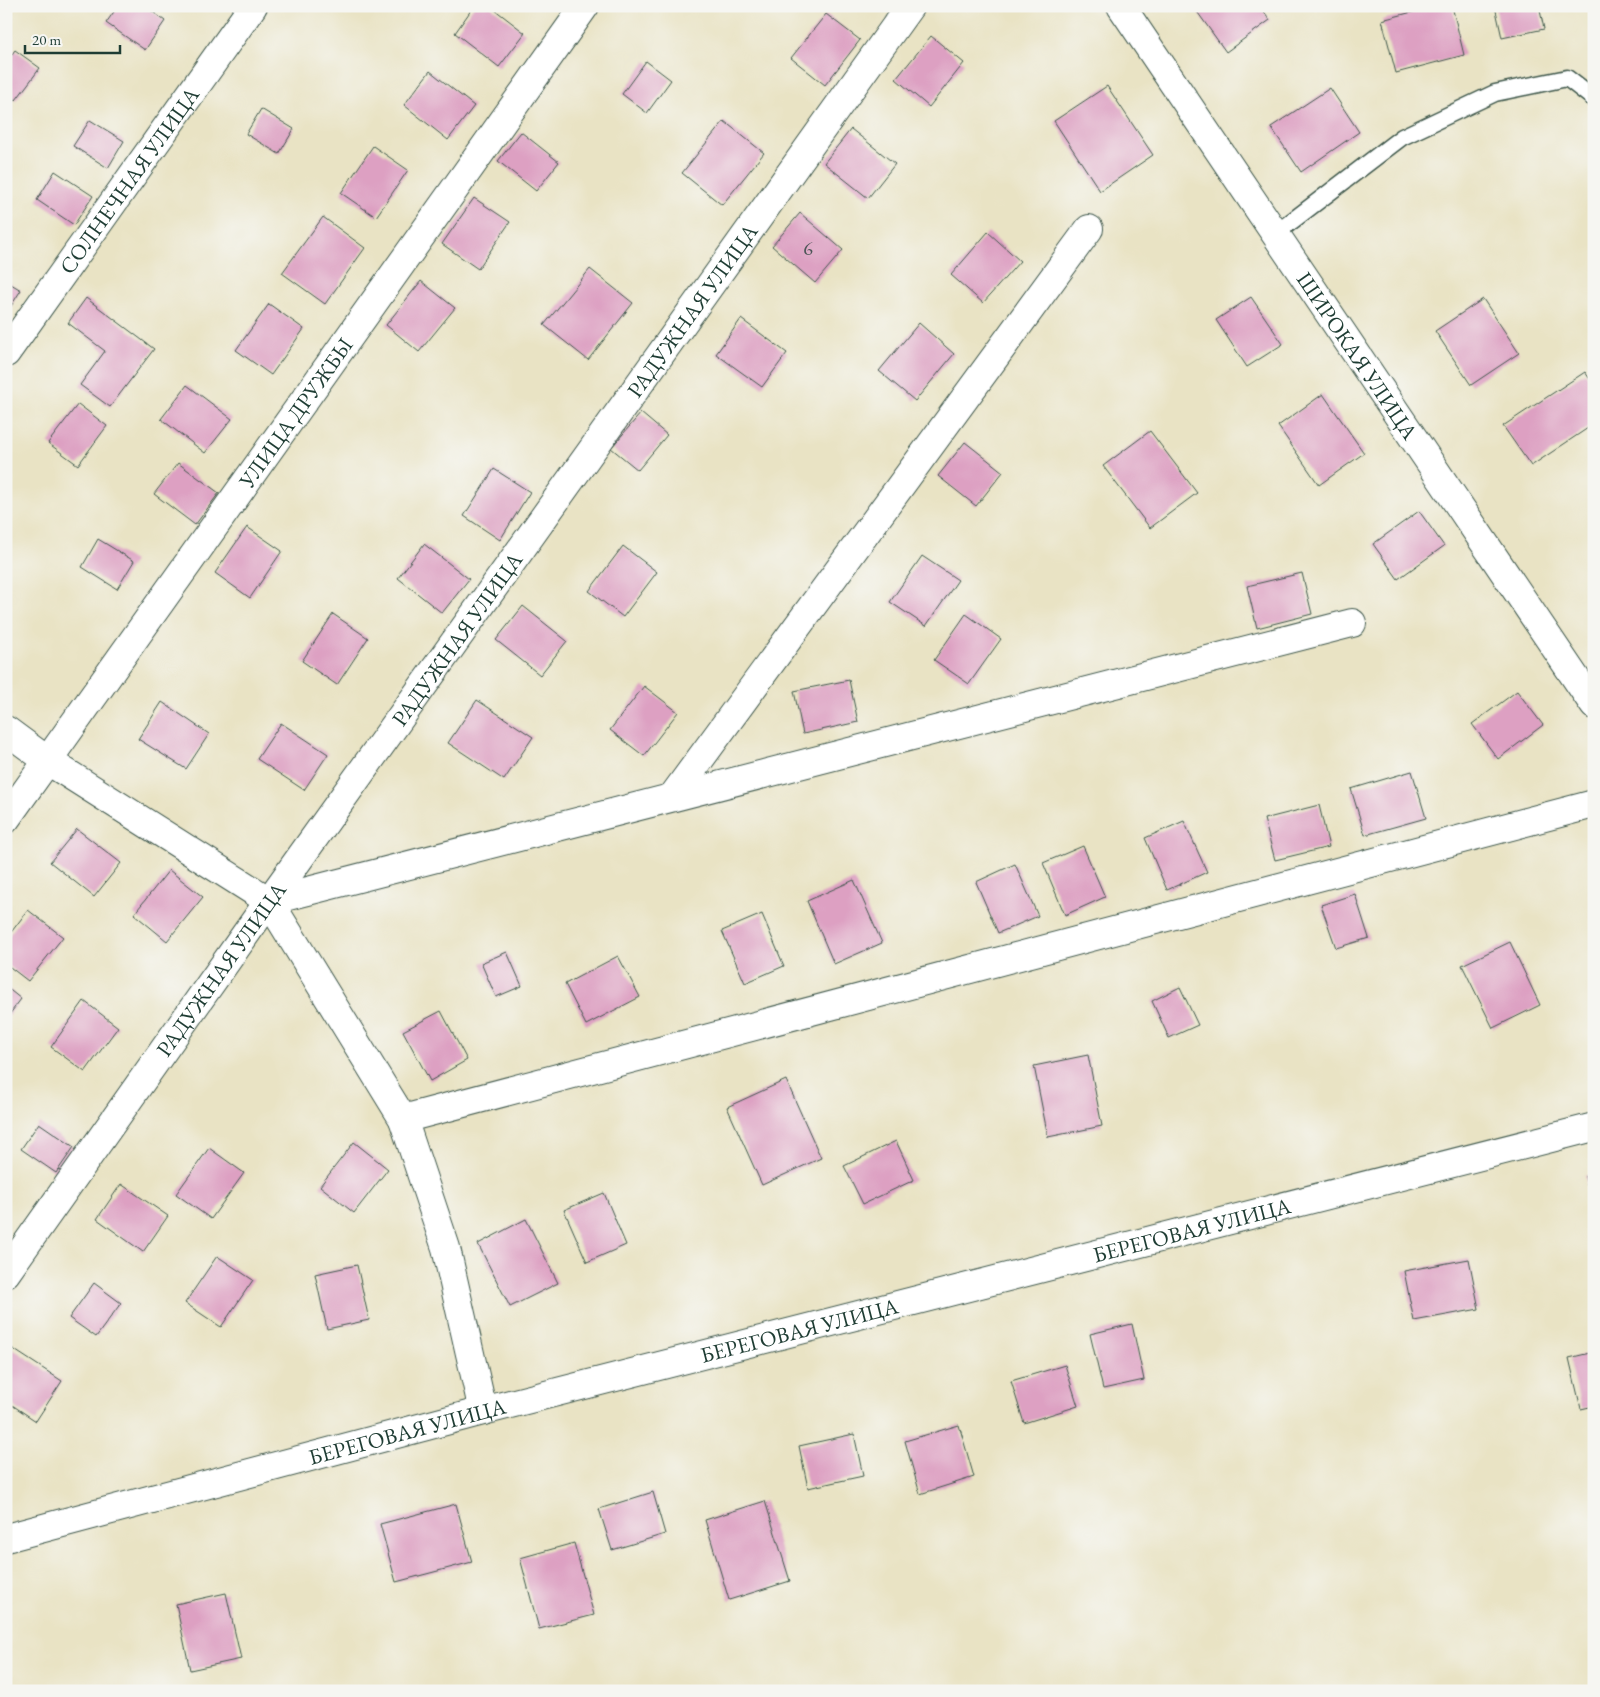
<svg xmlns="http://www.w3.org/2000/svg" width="1600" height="1697" font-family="'EB Garamond',serif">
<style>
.building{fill:#dda0c2}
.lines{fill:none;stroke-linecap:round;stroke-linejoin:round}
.service-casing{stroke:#3d564a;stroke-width:19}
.minor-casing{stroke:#3d564a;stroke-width:30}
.service{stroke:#fff;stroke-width:16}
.minor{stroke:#fff;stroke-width:28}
.labels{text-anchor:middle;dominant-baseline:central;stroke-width:5;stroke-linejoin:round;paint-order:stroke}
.number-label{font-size:20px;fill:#4e5658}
.street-label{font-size:22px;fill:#1f3d34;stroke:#f6f6f2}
</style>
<rect width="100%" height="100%" fill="#f6f6f2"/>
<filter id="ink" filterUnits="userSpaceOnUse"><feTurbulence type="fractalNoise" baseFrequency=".02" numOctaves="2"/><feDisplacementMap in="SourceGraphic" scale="10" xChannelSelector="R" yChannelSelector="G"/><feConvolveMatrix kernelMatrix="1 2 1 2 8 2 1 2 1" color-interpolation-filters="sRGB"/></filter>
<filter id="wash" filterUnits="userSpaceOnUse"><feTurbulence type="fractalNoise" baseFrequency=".0096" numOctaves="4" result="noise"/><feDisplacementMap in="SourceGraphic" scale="20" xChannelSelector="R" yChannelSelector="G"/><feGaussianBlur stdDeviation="1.12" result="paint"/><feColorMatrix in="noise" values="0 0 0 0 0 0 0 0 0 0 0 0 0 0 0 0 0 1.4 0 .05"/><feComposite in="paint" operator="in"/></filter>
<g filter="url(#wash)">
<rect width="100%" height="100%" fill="#e9e3c4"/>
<g id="blocks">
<path class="building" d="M 118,6 L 145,6 L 165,21 L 145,50 L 106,23 Z
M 474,6 L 490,6 L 525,33 L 499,67 L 455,33 Z
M 1193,6 L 1260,6 L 1270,20 L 1226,52 Z
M 1435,6 L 1452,6 L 1464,55 L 1396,73 L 1382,20 Z
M 1495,6 L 1539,6 L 1544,29 L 1502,38 Z
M 826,14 L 860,40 L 825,85 L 791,58 Z
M 931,36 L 964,63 L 929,107 L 896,79 Z
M 15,50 L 40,68 L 16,100 L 6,93 L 6,62 Z
M 646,61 L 671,80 L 647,113 L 622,94 Z
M 430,71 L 474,106 L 448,140 L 404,105 Z
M 1107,86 L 1153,155 L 1100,191 L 1054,121 Z
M 1330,88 L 1359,132 L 1301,172 L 1271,127 Z
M 261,109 L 294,129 L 279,154 L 246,134 Z
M 90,120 L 124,141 L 108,168 L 73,146 Z
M 724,121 L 764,153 L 722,205 L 682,173 Z
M 851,129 L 895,164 L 868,198 L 824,163 Z
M 521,132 L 559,162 L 536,191 L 498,161 Z
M 373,146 L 408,170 L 376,217 L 341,193 Z
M 55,171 L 93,196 L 74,225 L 37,200 Z
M 474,198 L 510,222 L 478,269 L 442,244 Z
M 800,213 L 843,250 L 815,283 L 772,246 Z
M 323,217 L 365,248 L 325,304 L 282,273 Z
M 988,232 L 1020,261 L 983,303 L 951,275 Z
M 590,269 L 633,303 L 588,360 L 544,325 Z
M 6,281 L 21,290 L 6,314 Z
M 421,281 L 455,308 L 419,352 L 386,325 Z
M 1251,297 L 1283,344 L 1247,367 L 1216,320 Z
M 86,298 L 154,349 L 110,407 L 80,385 L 105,351 L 68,323 Z
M 1483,299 L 1519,353 L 1471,385 L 1435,331 Z
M 269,304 L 304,329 L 271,375 L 236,350 Z
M 741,319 L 787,353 L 762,387 L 716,354 Z
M 919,323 L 954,354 L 915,401 L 879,371 Z
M 1585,372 L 1594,385 L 1594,424 L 1531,466 L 1503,426 Z
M 187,385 L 232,419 L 205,453 L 161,419 Z
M 1323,394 L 1364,453 L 1319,485 L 1278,426 Z
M 78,404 L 107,426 L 78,465 L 48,443 Z
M 641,413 L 667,435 L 638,470 L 611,448 Z
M 1150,431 L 1197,493 L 1150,528 L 1103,466 Z
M 965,442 L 1003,472 L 976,506 L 938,476 Z
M 178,463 L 219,493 L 195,525 L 154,494 Z
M 494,469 L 530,492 L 500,540 L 464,516 Z
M 1419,511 L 1444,546 L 1398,579 L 1373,544 Z
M 247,527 L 282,551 L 250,598 L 215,573 Z
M 98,539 L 134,561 L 117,589 L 82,567 Z
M 424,544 L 469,579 L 442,613 L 398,578 Z
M 623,546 L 657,572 L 623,617 L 589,591 Z
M 922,556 L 958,580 L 926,626 L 890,602 Z
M 1302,573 L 1312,614 L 1257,628 L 1247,586 Z
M 523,606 L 567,641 L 540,675 L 496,640 Z
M 333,614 L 368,638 L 337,685 L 302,661 Z
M 966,614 L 1001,639 L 969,684 L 934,660 Z
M 849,680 L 858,722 L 803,734 L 794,691 Z
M 644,686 L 678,712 L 644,756 L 610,730 Z
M 1517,691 L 1543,725 L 1498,759 L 1472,724 Z
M 477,700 L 533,737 L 504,780 L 448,743 Z
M 162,702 L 209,734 L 186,769 L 138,739 Z
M 281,723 L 328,754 L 304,790 L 257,759 Z
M 6,761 L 11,765 L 6,771 Z
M 1412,771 L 1426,818 L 1365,835 L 1351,789 Z
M 1319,805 L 1329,847 L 1275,860 L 1264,819 Z
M 1184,821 L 1207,872 L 1167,890 L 1145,838 Z
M 77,829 L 121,863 L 94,897 L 50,862 Z
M 1083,846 L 1105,897 L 1065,915 L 1043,863 Z
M 1015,864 L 1038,916 L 998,933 L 976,882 Z
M 169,870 L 203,897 L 167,941 L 134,914 Z
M 854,880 L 882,943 L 834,964 L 807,901 Z
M 1355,894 L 1369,938 L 1336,948 L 1321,905 Z
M 28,910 L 63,937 L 28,981 L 6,964 L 6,939 Z
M 762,914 L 784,966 L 745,983 L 722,931 Z
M 1510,942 L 1540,1005 L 1493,1028 L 1462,965 Z
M 507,952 L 522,986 L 496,997 L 481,963 Z
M 618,956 L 640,997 L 586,1025 L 565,984 Z
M 6,987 L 21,999 L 6,1019 Z
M 1180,987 L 1198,1025 L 1169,1038 L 1152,1001 Z
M 84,1001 L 118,1027 L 85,1072 L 51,1047 Z
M 441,1011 L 467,1060 L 430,1081 L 403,1031 Z
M 1088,1055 L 1102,1126 L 1048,1137 L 1034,1066 Z
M 786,1080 L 821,1158 L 762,1185 L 727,1107 Z
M 39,1123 L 74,1147 L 56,1173 L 21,1149 Z
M 896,1141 L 914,1180 L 863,1204 L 844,1166 Z
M 354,1142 L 388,1169 L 354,1213 L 320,1186 Z
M 209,1148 L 244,1173 L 211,1219 L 176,1194 Z
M 1594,1174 L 1594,1209 L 1593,1209 L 1585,1176 Z
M 121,1184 L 168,1216 L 143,1252 L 97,1219 Z
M 604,1193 L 626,1245 L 587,1262 L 564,1210 Z
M 526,1219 L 558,1283 L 510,1307 L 478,1244 Z
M 217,1256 L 253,1280 L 221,1327 L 185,1303 Z
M 1469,1259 L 1479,1309 L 1414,1321 L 1404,1271 Z
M 357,1265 L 369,1320 L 327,1329 L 315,1274 Z
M 94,1283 L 121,1303 L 96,1337 L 69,1318 Z
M 1132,1324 L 1144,1380 L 1103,1389 L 1090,1334 Z
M 10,1347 L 62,1381 L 36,1421 L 6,1401 L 6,1352 Z
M 1594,1352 L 1594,1406 L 1581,1409 L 1569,1358 Z
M 1065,1365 L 1078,1406 L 1024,1423 L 1011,1381 Z
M 959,1425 L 974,1477 L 920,1494 L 905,1441 Z
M 854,1434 L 863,1476 L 808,1488 L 799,1446 Z
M 653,1492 L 665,1534 L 612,1550 L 599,1509 Z
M 765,1501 L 790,1581 L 729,1600 L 705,1520 Z
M 456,1504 L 472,1562 L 396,1582 L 380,1524 Z
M 574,1543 L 594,1615 L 539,1629 L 520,1558 Z
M 226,1593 L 241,1659 L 190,1670 L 176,1604 Z"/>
</g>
</g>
<g filter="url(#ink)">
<use href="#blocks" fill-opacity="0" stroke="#3d564a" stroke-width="1"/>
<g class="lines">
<defs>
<path id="service" d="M 1275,234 L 1402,137 L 1495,93 L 1567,78 L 1594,99"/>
<g id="minor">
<path id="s1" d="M 1121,6 L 1594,705"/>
<path id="s2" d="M 6,353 L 253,6"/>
<path d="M 6,730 L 48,761 L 269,901 L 403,1119 L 446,1248 L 483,1411"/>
<path d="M 673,796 L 1089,229"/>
<path id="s3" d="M 6,819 L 585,6"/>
<path d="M 269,901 L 1352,623"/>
<path d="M 403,1119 L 1594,804"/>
<path id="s4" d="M 6,1273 L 269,901 L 910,6"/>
<path id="s5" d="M 6,1538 L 483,1411 L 1594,1127"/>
</g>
</defs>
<use href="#service" class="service-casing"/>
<use href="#minor" class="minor-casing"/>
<use href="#service" class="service"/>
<use href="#minor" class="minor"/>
</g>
</g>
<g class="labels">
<g class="number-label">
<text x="808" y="248">6</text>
</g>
<g class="street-label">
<text stroke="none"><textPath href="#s2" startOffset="212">СОЛНЕЧНАЯ УЛИЦА</textPath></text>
<text stroke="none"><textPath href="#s4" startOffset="1182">РАДУЖНАЯ УЛИЦА</textPath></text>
<text stroke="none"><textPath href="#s1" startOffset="422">ШИРОКАЯ УЛИЦА</textPath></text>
<text stroke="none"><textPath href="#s3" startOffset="499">УЛИЦА ДРУЖБЫ</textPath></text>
<text stroke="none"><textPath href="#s4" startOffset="778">РАДУЖНАЯ УЛИЦА</textPath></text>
<text stroke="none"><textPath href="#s4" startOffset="372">РАДУЖНАЯ УЛИЦА</textPath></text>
<text stroke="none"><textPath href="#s5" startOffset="1225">БЕРЕГОВАЯ УЛИЦА</textPath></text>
<text stroke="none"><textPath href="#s5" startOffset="820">БЕРЕГОВАЯ УЛИЦА</textPath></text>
<text stroke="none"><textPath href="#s5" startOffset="415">БЕРЕГОВАЯ УЛИЦА</textPath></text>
</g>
</g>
<rect width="1600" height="1697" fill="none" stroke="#f6f6f2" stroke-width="25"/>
<path d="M25 45v8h95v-8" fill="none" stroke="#1f3d34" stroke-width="2.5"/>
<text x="32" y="45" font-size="15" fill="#1f3d34" stroke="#f6f6f2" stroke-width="4" paint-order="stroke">20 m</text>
</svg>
